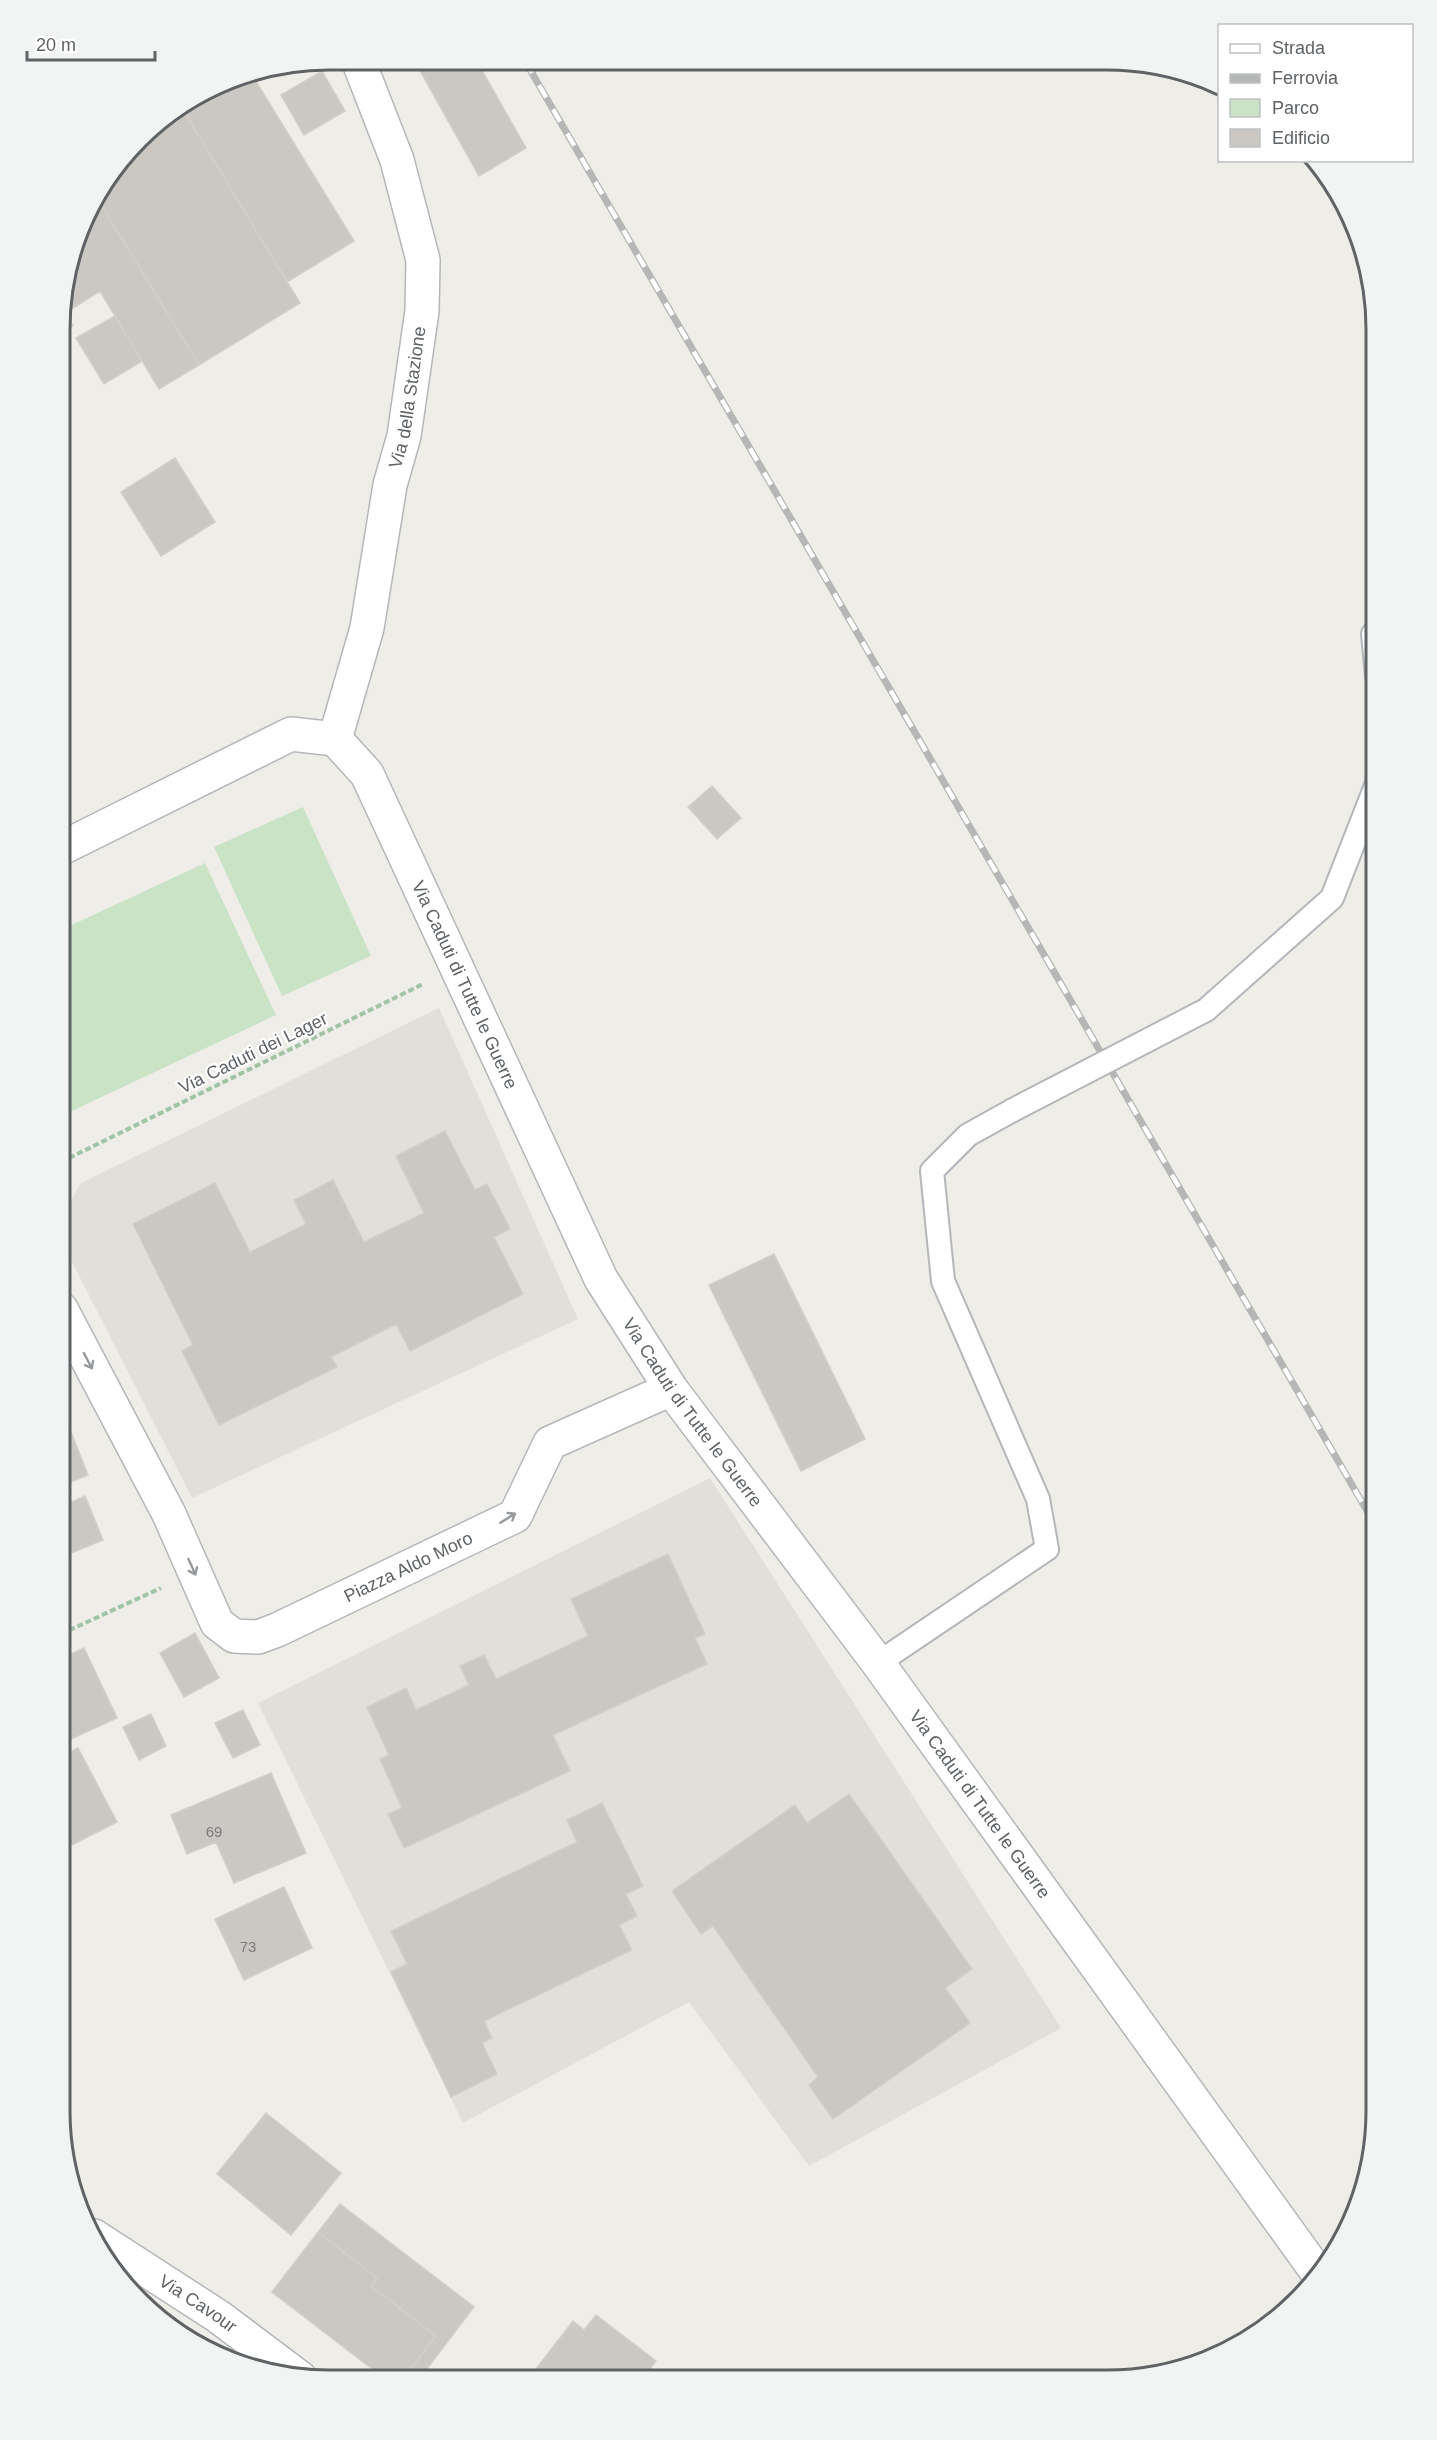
<svg xmlns="http://www.w3.org/2000/svg" width="1437" height="2440" font-family="Arial,sans-serif">
<style>
.education{fill:#e2ded9}
.green{fill:#cae3c7}
.building{fill:#cbc8c4;stroke:#d3cec6;stroke-width:1.5}
.lines{fill:none;stroke-linecap:round;stroke-linejoin:round}
.lane-casing{stroke:#b4b7ba;stroke-width:26}
.street-casing{stroke:#b4b7ba;stroke-width:36}
.path{stroke:#a1c4a7;stroke-width:4;stroke-dasharray:6 3;stroke-linecap:butt}
.lane{stroke:#fff;stroke-width:22}
.street{stroke:#fff;stroke-width:33}
.rail-casing{stroke:#b5b6b6;stroke-width:7}
.rail{stroke:#fff;stroke-width:4.5;stroke-dasharray:14;stroke-linecap:butt}
.lane-bridge-casing{stroke:#b4b7ba;stroke-width:26;stroke-linecap:butt}
.lane-bridge{stroke:#fff;stroke-width:22}
.oneway{stroke:#979a9c}
.labels{text-anchor:middle;dominant-baseline:central;stroke-width:4.5;stroke-linejoin:round;paint-order:stroke}
.number-label{font-size:15px;fill:#7a7c7e}
.street-label{font-size:18px;fill:#5f6366;stroke:#fff}
.rim{fill:none;stroke:#5f6366;stroke-width:3}
</style>
<rect width="100%" height="100%" fill="#efede7"/>
<path class="education" d="M 439,1008 L 578,1319 L 192,1498 L 61,1240 L 61,1218 L 81,1183 Z
M 710,1478 L 1061,2028 L 809,2166 L 689,2002 L 463,2123 L 258,1703 Z"/>
<path class="green" d="M 303,807 L 371,956 L 282,996 L 214,847 Z
M 205,863 L 276,1015 L 61,1116 L 61,930 Z"/>
<path class="building" d="M 414,60 L 476,60 L 526,148 L 479,176 Z
M 322,71 L 345,111 L 304,135 L 281,95 Z
M 252,75 L 354,241 L 287,282 L 182,108 L 229,80 Z
M 182,108 L 300,303 L 199,365 L 97,198 L 152,127 Z
M 97,198 L 199,365 L 159,389 L 100,291 L 65,313 L 73,326 L 62,332 L 62,295 L 88,210 Z
M 115,316 L 142,361 L 104,384 L 76,338 Z
M 175,458 L 215,522 L 161,556 L 121,492 Z
M 712,786 L 741,818 L 717,839 L 688,807 Z
M 445,1131 L 475,1190 L 487,1184 L 510,1229 L 494,1237 L 523,1294 L 410,1351 L 396,1324 L 331,1357 L 337,1367 L 219,1425 L 182,1351 L 193,1345 L 133,1224 L 215,1183 L 250,1252 L 306,1224 L 294,1200 L 333,1180 L 364,1242 L 424,1213 L 396,1156 Z
M 774,1254 L 865,1439 L 801,1471 L 709,1285 Z
M 69,1427 L 88,1475 L 63,1485 L 70,1503 L 85,1496 L 103,1540 L 66,1555 L 61,1541 L 61,1430 Z
M 668,1554 L 705,1634 L 695,1638 L 707,1664 L 553,1735 L 570,1771 L 404,1848 L 388,1814 L 402,1808 L 380,1759 L 389,1755 L 367,1707 L 406,1688 L 416,1710 L 469,1685 L 460,1666 L 484,1655 L 496,1679 L 588,1636 L 571,1599 Z
M 195,1633 L 219,1678 L 184,1697 L 160,1653 Z
M 84,1648 L 117,1718 L 60,1744 L 61,1659 Z
M 243,1710 L 260,1745 L 233,1758 L 215,1723 Z
M 151,1714 L 166,1746 L 139,1760 L 123,1727 Z
M 78,1748 L 117,1822 L 60,1851 L 60,1757 Z
M 271,1773 L 306,1853 L 234,1883 L 216,1842 L 187,1854 L 171,1815 Z
M 849,1794 L 972,1969 L 945,1988 L 970,2023 L 833,2119 L 809,2085 L 818,2077 L 713,1926 L 701,1934 L 672,1891 L 795,1805 L 807,1823 Z
M 602,1803 L 643,1886 L 626,1894 L 637,1916 L 619,1925 L 632,1950 L 484,2021 L 492,2038 L 482,2043 L 497,2074 L 451,2097 L 391,1972 L 407,1964 L 391,1931 L 577,1842 L 567,1820 Z
M 284,1887 L 312,1948 L 244,1980 L 215,1919 Z
M 266,2113 L 341,2173 L 291,2235 L 217,2174 Z
M 340,2204 L 474,2307 L 420,2378 L 404,2378 L 436,2336 L 371,2286 L 377,2278 L 318,2232 Z
M 318,2232 L 377,2278 L 371,2286 L 436,2336 L 404,2378 L 384,2378 L 272,2292 Z
M 147,2306 L 212,2351 L 165,2324 Z
M 596,2315 L 656,2361 L 642,2379 L 529,2378 L 573,2321 L 584,2330 Z"/>
<g class="lines">
<defs>
<path id="lane" d="M 1373,634 L 1377,676
M 1206,1010 L 1332,898 L 1377,783
M 878,1663 L 1047,1549 L 1038,1499 L 943,1281 L 932,1171 L 968,1135 L 1013,1110"/>
<g id="street">
<path id="s1" d="M 335,739 L 367,628 L 390,485 L 404,436 L 422,311 L 423,260 L 397,160 L 358,60"/>
<path id="s2" d="M 62,848 L 291,734 L 335,739 L 367,774 L 601,1279 L 671,1389 L 878,1663 L 1320,2276"/>
<path id="s3" d="M 61,1309 L 169,1514 L 217,1623 L 234,1636 L 258,1637 L 277,1630 L 515,1516 L 550,1443 L 671,1389"/>
<path id="s4" d="M 94,2236 L 219,2317 L 300,2378"/>
</g>
</defs>
<use href="#lane" class="lane-casing"/>
<use href="#street" class="street-casing"/>
<path class="path" d="M 61,1162 L 423,984
M 61,1634 L 161,1588"/>
<use href="#lane" class="lane"/>
<use href="#street" class="street"/>
<defs>
<path id="rail" d="M 525,61 L 1377,1528"/>
</defs>
<use href="#rail" class="rail-casing"/>
<use href="#rail" class="rail"/>
<defs>
<path id="lane-bridge" d="M 1013,1110 L 1206,1010"/>
</defs>
<use href="#lane-bridge" class="lane-bridge-casing"/>
<use href="#lane-bridge" class="lane-bridge"/>
</g>
<defs><path id="oneway-shaft" d="M-6 0H5M1.5-3L5.5 0L1.5 3" fill="none" stroke-width="1.6" stroke-linecap="round" stroke-linejoin="round" transform="scale(1.5)"/></defs>
<g class="oneway">
<use href="#oneway-shaft" transform="translate(88 1361) rotate(62)"/>
<use href="#oneway-shaft" transform="translate(508 1518) rotate(-32)"/>
<use href="#oneway-shaft" transform="translate(192 1567) rotate(66)"/>
</g>
<g class="labels">
<g class="number-label">
<text x="214" y="1831">69</text>
<text x="248" y="1946">73</text>
</g>
<g class="street-label">
<text stroke="none"><textPath href="#s1" startOffset="350">Via della Stazione</textPath></text>
<text stroke="none"><textPath href="#s2" startOffset="580">Via Caduti di Tutte le Guerre</textPath></text>
<text transform="translate(253 1053) rotate(-26)">Via Caduti dei Lager</text>
<text stroke="none"><textPath href="#s2" startOffset="1066">Via Caduti di Tutte le Guerre</textPath></text>
<text stroke="none"><textPath href="#s3" startOffset="562">Piazza Aldo Moro</textPath></text>
<text stroke="none"><textPath href="#s2" startOffset="1552">Via Caduti di Tutte le Guerre</textPath></text>
<text stroke="none"><textPath href="#s4" startOffset="124">Via Cavour</textPath></text>
</g>
</g>
<path d="M0 0H1437V2440H0ZM329 70H1107A259 259 0 0 1 1366 329V2111A259 259 0 0 1 1107 2370H329A259 259 0 0 1 70 2111V329A259 259 0 0 1 329 70Z" fill="#f2f3f3" fill-rule="evenodd"/>
<path class="rim" d="M329 70H1107A259 259 0 0 1 1366 329V2111A259 259 0 0 1 1107 2370H329A259 259 0 0 1 70 2111V329A259 259 0 0 1 329 70Z"/>
<rect x="1218" y="24" width="195" height="138" fill="#ffffff" stroke="#bfc1c2" stroke-width="1.5"/>
<rect x="1230" y="44" width="30" height="9" fill="#ffffff" stroke="#bfc1c2" stroke-width="1.5"/>
<text x="1272" y="54" font-size="18" fill="#5f6366">Strada</text>
<rect x="1230" y="74" width="30" height="9" fill="#b5b6b6" stroke="#bfc1c2" stroke-width="1.5"/>
<text x="1272" y="84" font-size="18" fill="#5f6366">Ferrovia</text>
<rect x="1230" y="99" width="30" height="18" fill="#cae3c7" stroke="#bfc1c2" stroke-width="1.5"/>
<text x="1272" y="114" font-size="18" fill="#5f6366">Parco</text>
<rect x="1230" y="129" width="30" height="18" fill="#cbc8c4" stroke="#bfc1c2" stroke-width="1.5"/>
<text x="1272" y="144" font-size="18" fill="#5f6366">Edificio</text>
<path d="M27 51v9h128v-9" fill="none" stroke="#5f6366" stroke-width="3"/>
<text x="36" y="51" font-size="18" fill="#5f6366" stroke="#ffffff" stroke-width="4.5" paint-order="stroke">20 m</text>
</svg>
